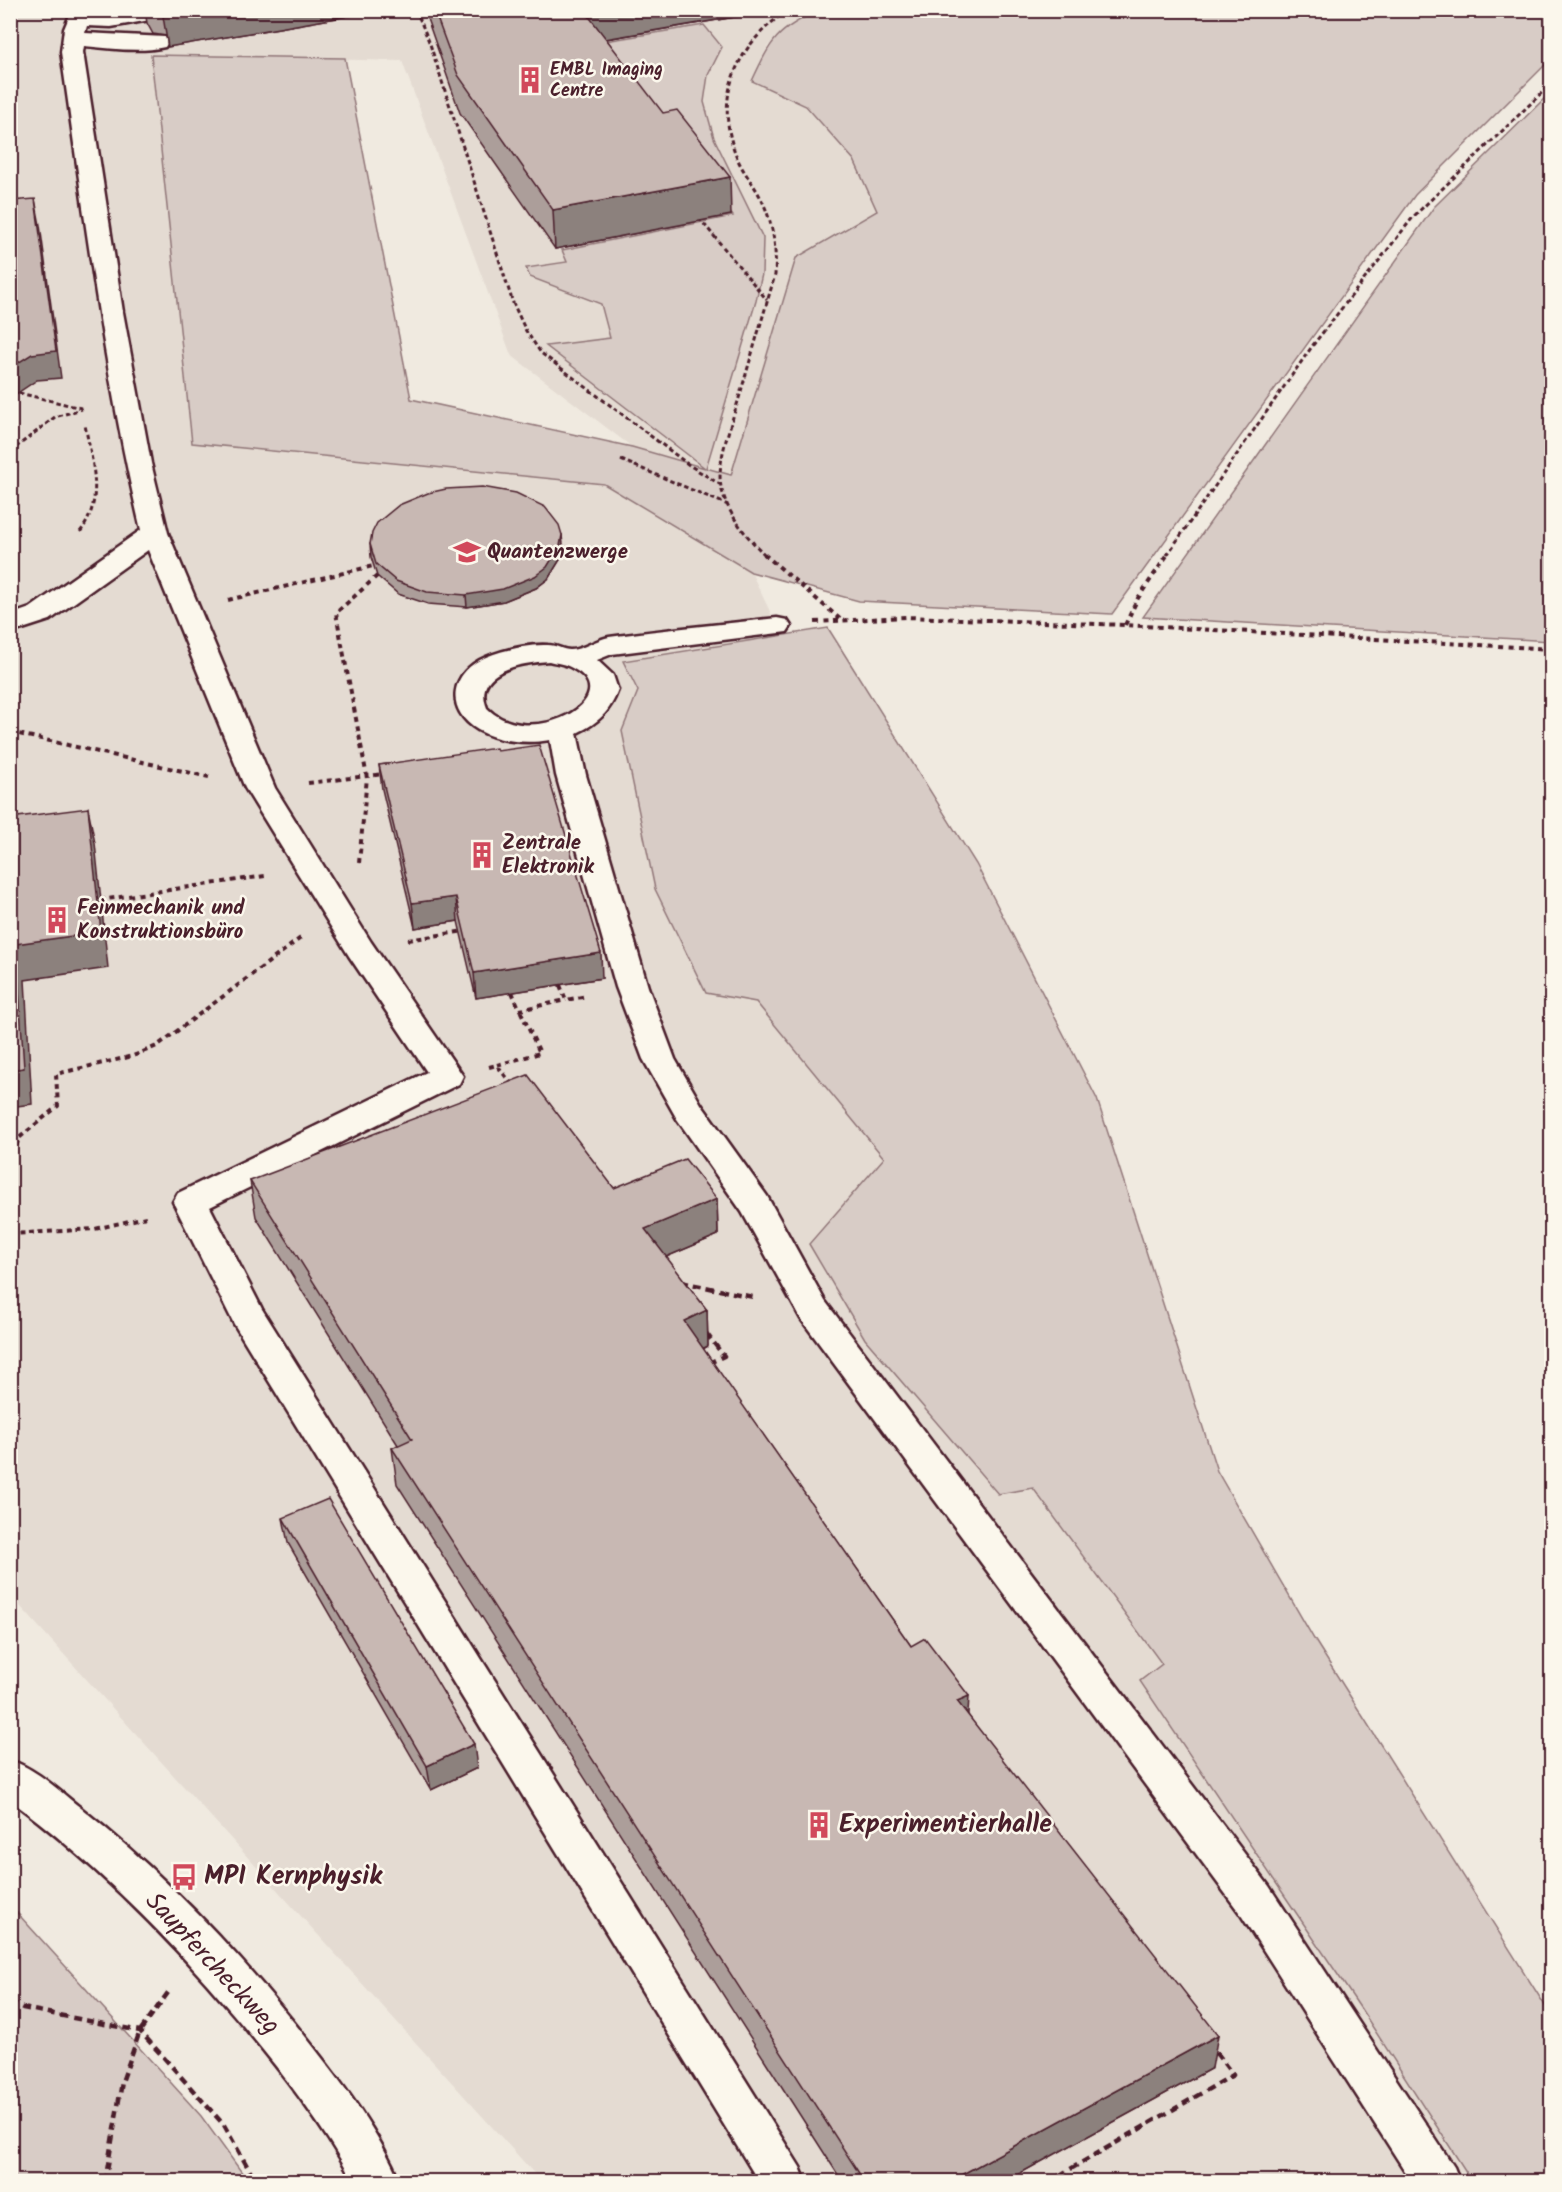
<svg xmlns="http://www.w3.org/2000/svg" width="1562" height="2192" font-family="Kalam,sans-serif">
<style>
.built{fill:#e4dbd2}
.green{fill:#d8ccc6;stroke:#917678;stroke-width:1.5}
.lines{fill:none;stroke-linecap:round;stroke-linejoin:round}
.minor-casing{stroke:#4a1f2b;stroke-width:5}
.path-far2{stroke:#4a1f2b;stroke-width:3;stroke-dasharray:4.5 3;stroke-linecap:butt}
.path-far1{stroke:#4a1f2b;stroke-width:4;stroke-dasharray:5 4.5;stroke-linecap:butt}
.path{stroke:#4a1f2b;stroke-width:4.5;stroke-dasharray:8 5;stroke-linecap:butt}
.minor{fill:#fbf7ec;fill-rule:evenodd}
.wall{fill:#ac9e9a;stroke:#4a1f2b;stroke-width:1.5}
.shaded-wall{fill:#8c817d;stroke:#4a1f2b;stroke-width:1.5}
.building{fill:#c8b8b3;stroke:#4a1f2b;stroke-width:1.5}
.labels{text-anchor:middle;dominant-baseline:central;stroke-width:5;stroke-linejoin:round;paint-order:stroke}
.far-poi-label{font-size:18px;font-weight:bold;fill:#4a1f2b;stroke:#fbf7ec;text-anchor:start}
.poi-label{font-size:21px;font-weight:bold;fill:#4a1f2b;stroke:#fbf7ec;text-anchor:start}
.near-poi-label{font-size:26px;font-weight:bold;fill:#4a1f2b;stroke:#fbf7ec;text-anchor:start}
.near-street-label{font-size:26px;fill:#4a1f2b;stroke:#fbf7ec}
</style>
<rect width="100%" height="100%" fill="#f0eae0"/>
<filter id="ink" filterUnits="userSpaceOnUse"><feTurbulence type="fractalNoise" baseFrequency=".0167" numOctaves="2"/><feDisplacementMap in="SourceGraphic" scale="12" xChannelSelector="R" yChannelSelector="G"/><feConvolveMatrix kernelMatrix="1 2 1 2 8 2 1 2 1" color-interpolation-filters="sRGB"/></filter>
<g filter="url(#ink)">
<path class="built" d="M 10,11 L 820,11 L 794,22 L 768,46 L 752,81 L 1137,139 L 731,475 L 632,447 L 511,355 L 402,61 L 151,55 L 192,443 L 604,484 L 751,572 L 1520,2181 L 541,2181 L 11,1596 Z"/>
<path class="green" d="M 820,10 L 949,10 L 952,13 L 974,10 L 1552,11 L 1551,59 L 1415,195 L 1112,614 L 859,601 L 751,572 L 604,484 L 192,443 L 151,55 L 345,58 L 411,399 L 632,447 L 705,468 L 546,346 L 610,338 L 601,304 L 530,277 L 526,268 L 567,262 L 562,250 L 733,216 L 679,145 L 587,44 L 704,25 L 722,47 L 708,75 L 704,102 L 714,138 L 763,238 L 762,274 L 756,301 L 706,468 L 731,475 L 796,258 L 877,211 L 854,160 L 806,106 L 752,81 C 771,40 777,29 820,10 Z
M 1551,92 L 1551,641 L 1143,617 L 1434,207 Z
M 828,628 L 976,864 L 1097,1099 L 1217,1471 L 1314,1639 L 1551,2015 L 1551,2181 L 1472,2181 L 1361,2009 L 1140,1681 L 1162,1664 L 1033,1488 L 998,1494 L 865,1339 L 809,1244 L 884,1158 L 756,1002 L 706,993 L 655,889 L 622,731 L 638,691 L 623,661 Z
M 10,1905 L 201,2116 L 248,2181 L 11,2181 Z"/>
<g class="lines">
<defs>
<path id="minor" d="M 72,10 L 93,10 L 92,13 C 111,15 134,8 150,12 L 154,16 L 150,20 L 111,27 L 87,26 L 85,33 L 165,37 L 168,42 L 165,47 C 139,53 110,48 84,46 L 83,52 L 123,312 L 151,463 L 168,533 L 275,788 L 371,942 L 463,1076 L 459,1084 L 210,1207 L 262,1309 L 800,2167 L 806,2182 L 759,2182 L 234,1324 L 173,1202 L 178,1193 L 427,1072 L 349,956 L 245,788 L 148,550 L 50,620 L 10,633 L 10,615 L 30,608 L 141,530 C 104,373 84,212 61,52 L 64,29 Z
M 777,618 L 787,620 L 791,626 L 787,632 L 612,654 L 597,660 L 613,675 L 618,690 C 610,712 598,723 577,733 L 586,775 L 648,987 L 675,1059 L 701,1104 L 767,1196 L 825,1301 L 1269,1886 L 1454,2167 L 1460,2182 L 1412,2182 L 1239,1912 L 801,1319 L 742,1212 L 677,1119 L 643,1059 L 616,987 L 556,775 L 550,740 C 527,744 499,742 478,730 C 444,710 450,672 486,657 C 504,650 528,644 548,645 C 556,645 563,650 570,650 C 582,650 597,639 609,637 C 665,629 721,624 777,618 ZM 549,661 C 556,663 566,664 572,668 C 629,697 530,752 487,708 C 472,670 522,663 549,661 Z
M 10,1760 C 37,1769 59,1791 81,1808 C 167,1876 244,1958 312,2045 C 345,2087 379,2132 400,2182 L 354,2182 C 321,2122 278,2067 234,2015 C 167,1936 94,1862 10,1800 Z"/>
</defs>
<use href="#minor" class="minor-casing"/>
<path class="path-far2" d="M 416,10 L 430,44 L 513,303 L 526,331 L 541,353 L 689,465 L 721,485
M 699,218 L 767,300
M 19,393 L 81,408
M 10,452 L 55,417 L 82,409
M 621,460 L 728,505
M 80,532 C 105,500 92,462 85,425
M 765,555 C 746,536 728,515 721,487 C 716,462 732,422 739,398 C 751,357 763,316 775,275 C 777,245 772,217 757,191 C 751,181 743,171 738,160 C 712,99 735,46 788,10
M 1167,555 L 1313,345 L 1414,216 L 1552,83"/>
<path class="path-far1" d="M 764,554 L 840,619
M 228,600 L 373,566
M 815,622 L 906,617 L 1125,625 L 1552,649
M 1125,625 L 1138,598 L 1168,554
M 10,732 L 209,777
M 308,783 L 384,774
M 359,863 L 367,777 L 336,613 L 377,576
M 100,900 L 265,876
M 408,940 L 464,931
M 560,985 L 566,1000 L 587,996
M 512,992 L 520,1010 L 566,1000
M 497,1065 L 540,1053 L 520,1010
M 489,1067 L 497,1065 L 513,1086
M 10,1164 L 19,1138 L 58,1106 L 56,1074 L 133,1056 L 157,1046 L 302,937
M 10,1234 L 95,1229 L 146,1217"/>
<path class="path" d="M 681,1282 L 753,1297
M 706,1333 L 724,1356 L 709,1363
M 10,2001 L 23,2008 L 140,2031 L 224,2125 L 256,2182
M 105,2182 L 122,2082 L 140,2031 L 170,1990
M 1048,2182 L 1233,2075 L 1212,2048"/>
<use href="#minor" class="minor"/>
</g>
<path class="wall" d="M 145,10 L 383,10 L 168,47 L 166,36 L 153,34 L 147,23 Z
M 424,10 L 746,10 L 746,15 L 606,39 L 731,215 L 555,249 L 460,113 Z
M 562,535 L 563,547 L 561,558 L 548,579 L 536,588 L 504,601 L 467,607 L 428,604 L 398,594 L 377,576 L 371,557 L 370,544 Z
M 497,751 L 602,978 L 476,998 L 458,921 L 415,928 L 382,789 L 379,765 Z
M 250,1181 L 614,1188 L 717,1199 L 718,1235 L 666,1257 L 707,1310 L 708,1346 L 703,1349 L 911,1646 L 968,1715 L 1212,2068 L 1006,2181 L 842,2181 L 397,1484 L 392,1448 L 398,1445 L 256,1217 Z
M 283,1518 L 477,1768 L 431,1790 L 288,1543 Z"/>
<path class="shaded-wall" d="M 200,10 L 383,10 L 168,47 L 163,16 Z
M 581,10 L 746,10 L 746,15 L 582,43 Z
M 730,177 L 731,215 L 555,249 L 553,210 Z
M 35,199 L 40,225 L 61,378 L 37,380 L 10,398 L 10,368 Z
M 562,535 L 563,547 L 561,558 L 548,579 L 536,588 L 504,601 L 467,607 L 466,595 Z
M 88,808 L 95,843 L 108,968 L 25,980 L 32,1104 L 10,1107 L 10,1070 L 16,944 Z
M 456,897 L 458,921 L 415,928 L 412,903 Z
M 601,953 L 602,978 L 476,998 L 474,973 Z
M 717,1199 L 718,1235 L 647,1265 L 645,1229 Z
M 707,1310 L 708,1346 L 685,1357 L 684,1321 Z
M 969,1696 L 967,1731 L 957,1701 Z
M 474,1744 L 477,1768 L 431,1790 L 427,1766 Z
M 1218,2035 L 1212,2068 L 1006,2181 L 950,2181 Z"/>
<path class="building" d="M 166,10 L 200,10 L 163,16 Z
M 434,10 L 584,10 L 663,113 L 677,110 L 730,177 L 553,210 L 458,75 Z
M 35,199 L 56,351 L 32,354 L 10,368 L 10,201 Z
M 482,487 L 516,493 L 545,507 L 559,525 L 562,535 L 560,546 L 547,567 L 535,576 L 503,589 L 466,595 L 427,592 L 396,581 L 376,564 L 370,544 L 372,533 L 377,523 L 399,505 L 428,493 L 446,489 Z
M 539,745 L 601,953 L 474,973 L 456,897 L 412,903 L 379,765 L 496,748 L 497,751 Z
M 88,808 L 101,932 L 16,944 L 24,1068 L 10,1070 L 10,818 Z
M 528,1075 L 614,1188 L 685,1159 L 717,1199 L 645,1229 L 707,1310 L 684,1321 L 911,1646 L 925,1638 L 969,1696 L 957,1701 L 1218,2035 L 950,2181 L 864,2181 L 392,1448 L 412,1439 L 250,1181 Z
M 328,1499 L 474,1744 L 427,1766 L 283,1518 Z"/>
</g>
<defs>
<symbol id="building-bare" viewBox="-9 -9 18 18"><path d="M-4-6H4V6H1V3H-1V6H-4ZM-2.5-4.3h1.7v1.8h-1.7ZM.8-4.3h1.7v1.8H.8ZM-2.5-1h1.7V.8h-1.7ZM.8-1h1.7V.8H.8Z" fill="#d1495b" stroke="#fbf7ec" stroke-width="2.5" paint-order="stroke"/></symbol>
<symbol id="school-bare" viewBox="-9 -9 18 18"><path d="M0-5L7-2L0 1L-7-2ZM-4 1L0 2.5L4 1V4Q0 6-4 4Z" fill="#d1495b" stroke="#fbf7ec" stroke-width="2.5" paint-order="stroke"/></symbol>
<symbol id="bus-bare" viewBox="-9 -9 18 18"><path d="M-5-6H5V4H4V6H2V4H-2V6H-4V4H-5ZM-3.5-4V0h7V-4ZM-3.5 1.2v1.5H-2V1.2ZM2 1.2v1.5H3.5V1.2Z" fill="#d1495b" stroke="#fbf7ec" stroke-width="2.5" paint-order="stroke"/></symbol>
</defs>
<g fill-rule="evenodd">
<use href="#building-bare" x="511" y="61" width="38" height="38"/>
<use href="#school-bare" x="448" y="533" width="38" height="38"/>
<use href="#building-bare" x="463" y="836" width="38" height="38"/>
<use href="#building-bare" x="38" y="901" width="38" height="38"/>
<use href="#building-bare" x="800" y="1806" width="38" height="38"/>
<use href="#bus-bare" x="165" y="1858" width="38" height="38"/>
</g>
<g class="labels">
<g class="far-poi-label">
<text x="550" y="70">EMBL Imaging<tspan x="550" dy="21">Centre</tspan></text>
</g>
<g class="poi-label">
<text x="487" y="552">Quantenzwerge</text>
<text x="502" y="843">Zentrale<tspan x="502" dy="24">Elektronik</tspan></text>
<text x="77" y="908">Feinmechanik und<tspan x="77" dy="24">Konstruktionsbüro</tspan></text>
</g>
<g class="near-poi-label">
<text x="839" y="1825">Experimentierhalle</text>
<text x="204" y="1877">MPI Kernphysik</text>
</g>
<g class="near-street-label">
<text transform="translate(212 1964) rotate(47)">Saupfercheckweg</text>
</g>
</g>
<rect width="1562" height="2192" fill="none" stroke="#fbf7ec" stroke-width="36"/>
<rect x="18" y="18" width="1526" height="2156" fill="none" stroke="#4a1f2b" stroke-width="2" filter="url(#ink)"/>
</svg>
